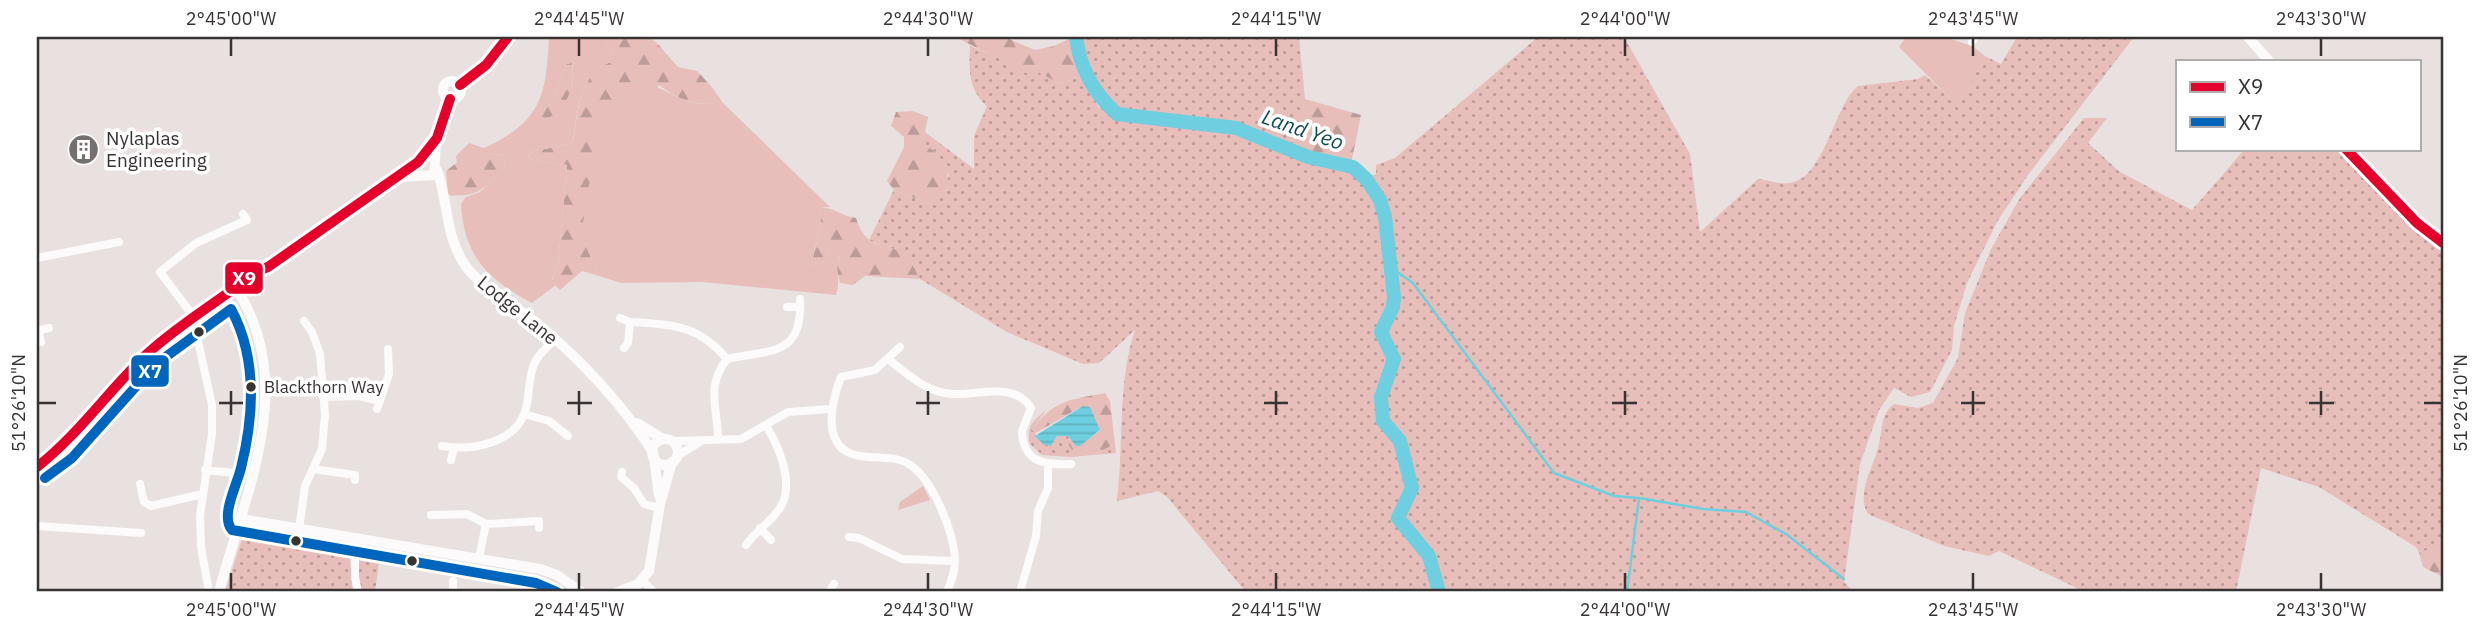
<svg xmlns="http://www.w3.org/2000/svg" width="2480" height="629" font-family="'IBM Plex Sans',sans-serif">
<style>
.grass{fill:url(#grass-dots)}
.forest{fill:url(#forest-firs)}
.green{fill:#e7beba;fill-rule:evenodd}
.water{fill:url(#water-rules)}
.lines{fill:none;stroke-linecap:round;stroke-linejoin:round}
.stream{stroke:#6dcfdf;stroke-width:2.5}
.river{stroke:#6dcfdf;stroke-width:14}
.minor{stroke:#fcfafa;stroke-width:8}
.tertiary{stroke:#fcfafa;stroke-width:10}
.secondary{stroke:#fcfafa;stroke-width:10}
.bus-1-casing{stroke:#fff;stroke-width:16}
.bus-2-casing{stroke:#fff;stroke-width:16}
.bus-1{stroke:#e4002b;stroke-width:10}
.bus-2{stroke:#0065bd;stroke-width:10}
.ticks{fill:none;stroke:#373332;stroke-width:2.5}
.bus-dot{fill:#373332;stroke:#fff;stroke-width:2.5}
.labels{text-anchor:middle;dominant-baseline:central;stroke-width:7;stroke-linejoin:round;paint-order:stroke}
.bus-label{font-size:17px;fill:#373332;stroke:#fff;text-anchor:start}
.poi-label{font-size:19px;fill:#373332;stroke:#fff;text-anchor:start}
.street-label{font-size:19px;fill:#373332;stroke:#fff}
.water-label{font-size:21px;font-style:italic;fill:#0e4a54;stroke:#fff}
.line-badge{stroke:#fff;stroke-width:2.5}
.badge-label{font-size:19px;text-anchor:middle;font-weight:bold;fill:#fff}
.neatline{fill:none;stroke:#373332;stroke-width:2.5}
.ticks-label{font-size:18px;text-anchor:middle;fill:#373332}
</style>
<defs>
<pattern id="grass-dots" width="8" height="8" patternUnits="userSpaceOnUse" patternTransform="scale(1.75)"><rect width="8" height="8" fill="#e7beba"/><path d="M2 2h.1M6 6h.1" fill="none" stroke="#bc9b98" stroke-width="1.8" stroke-linecap="round"/></pattern>
<pattern id="forest-firs" width="22" height="20" patternUnits="userSpaceOnUse" patternTransform="scale(1.75)"><rect width="22" height="20" fill="#e7beba"/><path d="M5 1l3.5 6h-7zM16 11l3.5 6h-7z" fill="#bc9b98"/></pattern>
<pattern id="water-rules" width="6" height="5" patternUnits="userSpaceOnUse" patternTransform="scale(1.75)"><rect width="6" height="5" fill="#6dcfdf"/><path d="M0 2.5h6" fill="none" stroke="#5fb2c0"/></pattern>
</defs>
<rect width="100%" height="100%" fill="#e8e1e0"/>
<path class="grass" d="M 1076,37 L 1299,37 L 1305,99 L 1296,147 L 1357,166 L 1369,177 L 1376,174 L 1376,165 L 1395,158 L 1538,37 L 1624,37 L 1690,154 L 1700,232 L 1758,179 C 1769,180 1780,185 1790,183 C 1825,178 1834,105 1858,86 L 1918,79 L 1925,75 L 1958,105 L 1985,56 L 2001,64 L 2017,37 L 2134,37 L 2028,175 L 1997,222 L 1967,283 L 1954,326 L 1952,350 L 1930,392 L 1911,397 L 1894,388 L 1879,410 L 1860,464 L 1844,582 L 1854,592 L 1246,592 L 1167,497 L 1158,491 L 1117,501 C 1124,444 1117,384 1135,330 L 1099,363 L 1083,364 L 1007,332 L 920,279 L 904,255 L 869,240 L 894,190 L 933,205 L 949,176 C 942,160 937,146 917,145 L 925,132 L 974,169 L 974,136 L 987,106 C 968,89 969,70 970,46 L 1008,61 L 1020,73 L 1040,73 L 1060,84 L 1082,76 L 1100,110 Z
M 2084,118 L 2107,118 L 2088,143 L 2120,172 L 2192,210 L 2245,149 L 2338,149 L 2418,232 L 2443,249 L 2443,547 L 2419,552 L 2416,547 L 2319,487 L 2261,468 L 2236,592 L 2085,592 L 1999,551 L 1989,556 L 1944,546 L 1868,514 C 1855,492 1875,465 1879,444 C 1883,429 1880,415 1894,404 L 1918,408 L 1933,403 L 1958,358 L 1965,313 L 1991,249 L 2020,198 Z
M 1047,409 L 1032,429 L 1041,442 L 1051,446 L 1057,436 L 1068,436 L 1075,455 L 1095,454 L 1115,444 L 1116,453 L 1071,457 L 1042,455 L 1030,444 C 1025,426 1035,419 1047,409 Z
M 247,531 L 345,542 L 349,548 L 353,592 L 225,592 L 243,536 Z
M 368,546 L 381,548 L 375,592 L 362,592 L 358,576 L 358,553 Z"/>
<path class="forest" d="M 602,37 L 648,37 L 657,43 L 678,67 L 697,71 L 712,87 L 716,102 C 694,107 676,98 659,85 L 581,235 L 599,276 L 582,271 L 560,290 L 552,281 L 558,265 L 567,165 L 535,161 L 528,157 L 531,152 L 573,143 C 578,114 579,71 611,62 L 614,54 Z
M 957,37 L 1004,37 L 1035,50 L 1054,46 L 1073,37 L 1075,57 L 1082,76 L 1060,84 L 1040,73 L 1020,73 C 1002,56 978,51 957,37 Z
M 572,63 C 576,86 567,112 544,121 L 541,114 L 552,100 L 566,64 Z
M 1305,99 L 1361,115 L 1351,164 L 1295,147 Z
M 913,111 L 928,117 L 925,132 L 918,144 C 938,146 955,172 945,192 C 942,196 937,201 933,205 L 894,190 L 887,181 L 904,147 L 904,137 L 891,126 L 896,112 Z
M 489,153 L 504,156 L 505,169 C 484,188 478,198 448,195 L 446,171 L 459,161 L 473,162 Z
M 819,207 C 833,207 842,216 856,218 C 868,254 883,238 904,255 C 911,260 916,272 920,279 L 865,276 L 853,285 L 840,283 L 836,267 L 840,256 L 830,244 L 823,262 L 811,265 L 821,224 Z
M 1105,393 L 1110,401 L 1115,444 L 1095,454 L 1075,456 L 1069,445 L 1070,437 L 1079,446 L 1100,431 L 1089,407 L 1079,408 L 1034,434 L 1032,429 C 1055,399 1071,400 1105,393 Z
M 2443,547 L 2443,577 L 2423,567 L 2419,552 Z"/>
<path class="green" d="M 549,37 L 602,37 L 614,54 L 612,62 C 579,71 577,115 573,143 L 531,152 L 528,157 L 535,161 L 567,165 L 558,265 L 552,280 L 556,285 L 532,303 C 487,279 464,256 461,204 L 466,197 L 480,192 L 505,169 L 504,156 L 489,153 L 473,162 L 457,163 L 456,156 L 469,143 L 484,148 C 542,121 546,96 549,37 ZM 572,63 C 577,85 566,112 544,120 L 541,114 L 552,100 L 566,64 Z
M 1906,37 L 1945,37 L 1972,46 L 1985,56 L 1958,106 L 1899,47 Z
M 638,82 C 668,86 685,110 715,102 L 712,87 L 723,103 L 830,207 L 819,207 L 821,224 L 811,265 L 823,262 L 830,244 L 849,251 L 846,259 L 839,257 C 835,271 841,281 836,295 L 701,282 L 621,283 L 599,276 L 581,235 L 600,118 L 622,93 Z
M 923,486 L 930,500 L 898,510 L 900,502 Z"/>
<path class="water" d="M 1083,406 L 1090,407 L 1100,430 L 1080,446 L 1076,446 L 1068,436 L 1057,436 L 1051,446 L 1043,444 L 1035,436 Z"/>
<g class="lines">
<path class="stream" d="M 1390,267 L 1413,283 L 1554,473 L 1614,496 L 1639,498 L 1627,592
M 1639,498 L 1703,509 L 1746,512 L 1786,534 L 1844,579"/>
<path class="river" d="M 1076,37 C 1080,68 1093,93 1117,114 L 1236,128 L 1308,157 L 1353,167 L 1367,180 L 1380,200 L 1385,217 L 1394,297 L 1393,307 L 1381,332 L 1394,359 L 1381,397 L 1383,421 L 1400,441 L 1412,488 L 1398,518 L 1429,556 L 1439,592"/>
<path class="minor" d="M 1972,42 L 1975,37
M 37,258 L 119,242
M 787,307 L 800,307
M 194,317 L 160,272 L 196,243 L 247,220 L 243,214
M 620,318 L 630,322 L 628,343 L 624,348
M 630,322 C 673,325 697,324 727,359
M 38,330 L 41,342
M 37,331 L 49,328
M 198,341 L 212,405 L 212,434 L 200,516 L 201,547 L 209,592
M 900,347 L 875,370 L 841,377 C 831,403 820,450 860,456 C 876,459 892,455 907,463 C 932,476 955,534 955,561 C 955,572 951,582 947,592
M 889,360 C 905,372 924,390 945,393 C 973,399 1012,378 1031,408 L 1022,431 C 1023,463 1045,465 1071,464
M 323,397 L 359,396 L 380,401
M 377,409 L 389,374 L 388,349
M 524,414 L 549,421 L 568,436
M 718,440 C 718,408 705,387 727,359 C 771,349 803,357 800,299
M 671,441 L 741,439 L 788,412 L 831,409
M 442,446 C 470,451 514,444 525,412 C 530,396 528,379 534,364 C 538,354 548,347 555,339
M 677,456 L 700,442
M 451,460 L 454,448
M 313,469 L 355,475 L 355,480
M 205,470 L 254,475
M 622,472 L 621,477 L 634,488 L 644,504 L 659,508
M 140,484 L 144,502 L 151,506 L 202,494
M 431,515 L 467,514 L 486,524 L 539,521 L 539,528
M 37,526 L 141,533
M 760,528 L 771,540
M 299,529 L 305,486 L 322,449 L 325,415 L 320,354 L 312,332 L 304,321
M 355,537 L 355,577 L 358,592
M 849,537 L 859,538 L 902,559 L 955,561
M 746,545 C 755,532 768,524 777,512 C 797,489 780,449 767,427
M 479,558 L 486,524
M 453,581 L 453,592
M 643,581 L 654,592
M 829,592 L 834,584
M 1020,592 L 1036,536 L 1038,511 L 1048,488 L 1048,465"/>
<path class="tertiary" d="M 437,170 C 448,200 445,233 463,262 C 479,288 515,305 538,324 C 582,361 622,404 653,452
M 637,423 L 663,439
M652 452a13 13 0 1 1 26 0a13 13 0 1 1-26 0Z
M 654,457 L 659,496
M 241,519 L 540,569 L 557,575 L 581,592
M 219,592 C 245,492 299,385 236,288
M 618,592 L 636,585
M 631,592 L 649,571 L 660,504 L 672,462"/>
<path class="secondary" d="M 2248,37 L 2269,61
M443 90a9 9 0 1 1 18 0a9 9 0 1 1-18 0Z
M 460,85 L 486,65 L 508,37
M 2346,149 L 2417,223 L 2443,243
M 398,177 L 434,175 L 436,143
M 37,467 C 80,436 108,391 147,354 C 176,327 211,306 243,282 L 245,276 L 268,267 L 410,168 C 434,155 444,125 450,99"/>
<defs>
<path id="bus-1" d="M 460,85 L 486,65 L 508,37
M 2346,149 L 2417,223 L 2443,243
M 37,467 C 79,434 109,390 147,354 C 176,327 211,306 243,282 L 245,276 L 268,267 L 418,162 L 437,138 L 450,99"/>
<path id="bus-2" d="M 45,478 L 72,458 L 156,364 L 231,309 C 257,357 254,416 241,468 C 237,485 220,516 232,530 L 536,583 L 557,592"/>
</defs>
<use href="#bus-1" class="bus-1-casing"/>
<use href="#bus-2" class="bus-2-casing"/>
<use href="#bus-1" class="bus-1"/>
<use href="#bus-2" class="bus-2"/>
</g>
<path class="ticks" d="M 231,38 L 231,56M 579,38 L 579,56M 928,38 L 928,56M 1276,38 L 1276,56M 1625,38 L 1625,56M 1973,38 L 1973,56M 2321,38 L 2321,56M 231,391 L 231,415M 579,391 L 579,415M 928,391 L 928,415M 1276,391 L 1276,415M 1625,391 L 1625,415M 1973,391 L 1973,415M 2321,391 L 2321,415M 38,403 L 56,403M 219,403 L 243,403M 567,403 L 592,403M 916,403 L 940,403M 1264,403 L 1288,403M 1612,403 L 1637,403M 1961,403 L 1985,403M 2309,403 L 2334,403M 2424,403 L 2442,403M 231,573 L 231,590M 579,573 L 579,590M 928,573 L 928,590M 1276,573 L 1276,590M 1625,573 L 1625,590M 1973,573 L 1973,590M 2321,573 L 2321,590"/>
<defs>
<symbol id="building-disc" viewBox="-11 -11 22 22"><circle r="9.5" fill="#75706f" stroke="#fff"/><path d="M-4-6H4V6H1V3H-1V6H-4ZM-2.5-4.3h1.7v1.8h-1.7ZM.8-4.3h1.7v1.8H.8ZM-2.5-1h1.7V.8h-1.7ZM.8-1h1.7V.8H.8Z" fill="#fff"/></symbol>
</defs>
<g fill-rule="evenodd">
<use href="#building-disc" x="66" y="132" width="35" height="35"/>
</g>
<g class="bus-dot">
<circle cx="199" cy="332" r="6"/>
<circle cx="251" cy="387" r="6"/>
<circle cx="296" cy="541" r="6"/>
<circle cx="412" cy="561" r="6"/>
</g>
<g class="labels">
<g class="bus-label">
<text x="264" y="387">Blackthorn Way</text>
</g>
<g class="poi-label">
<text x="106" y="138">Nylaplas<tspan x="106" dy="22">Engineering</tspan></text>
</g>
<g class="street-label">
<text transform="translate(518 310) rotate(39)">Lodge Lane</text>
</g>
<g class="water-label">
<text transform="translate(1303 129) rotate(19)">Land Yeo</text>
</g>
</g>
<g class="line-badge">
<rect x="224" y="261" width="40" height="34" rx="7" fill="#e4002b"/>
<rect x="130" y="354" width="40" height="34" rx="7" fill="#0065bd"/>
</g>
<g class="badge-label">
<text x="244" y="285">X9</text>
<text x="150" y="378">X7</text>
</g>
<rect width="2480" height="629" fill="none" stroke="#ffffff" stroke-width="77"/>
<rect x="2176" y="60" width="245" height="91" fill="#ffffff" stroke="#afadad" stroke-width="2"/>
<rect x="2190" y="82" width="35" height="10" fill="#e4002b" stroke="#afadad" stroke-width="2"/>
<text x="2238" y="94" font-size="21" fill="#373332">X9</text>
<rect x="2190" y="117" width="35" height="10" fill="#0065bd" stroke="#afadad" stroke-width="2"/>
<text x="2238" y="130" font-size="21" fill="#373332">X7</text>
<rect x="38" y="38" width="2404" height="552" class="neatline"/>
<g class="ticks-label">
<text x="231" y="25">2°45'00"W</text>
<text x="579" y="25">2°44'45"W</text>
<text x="928" y="25">2°44'30"W</text>
<text x="1276" y="25">2°44'15"W</text>
<text x="1625" y="25">2°44'00"W</text>
<text x="1973" y="25">2°43'45"W</text>
<text x="2321" y="25">2°43'30"W</text>
<text transform="translate(19 403) rotate(-90)" y="6">51°26'10"N</text>
<text transform="translate(2461 403) rotate(-90)" y="6">51°26'10"N</text>
<text x="231" y="616">2°45'00"W</text>
<text x="579" y="616">2°44'45"W</text>
<text x="928" y="616">2°44'30"W</text>
<text x="1276" y="616">2°44'15"W</text>
<text x="1625" y="616">2°44'00"W</text>
<text x="1973" y="616">2°43'45"W</text>
<text x="2321" y="616">2°43'30"W</text>
</g>
</svg>
